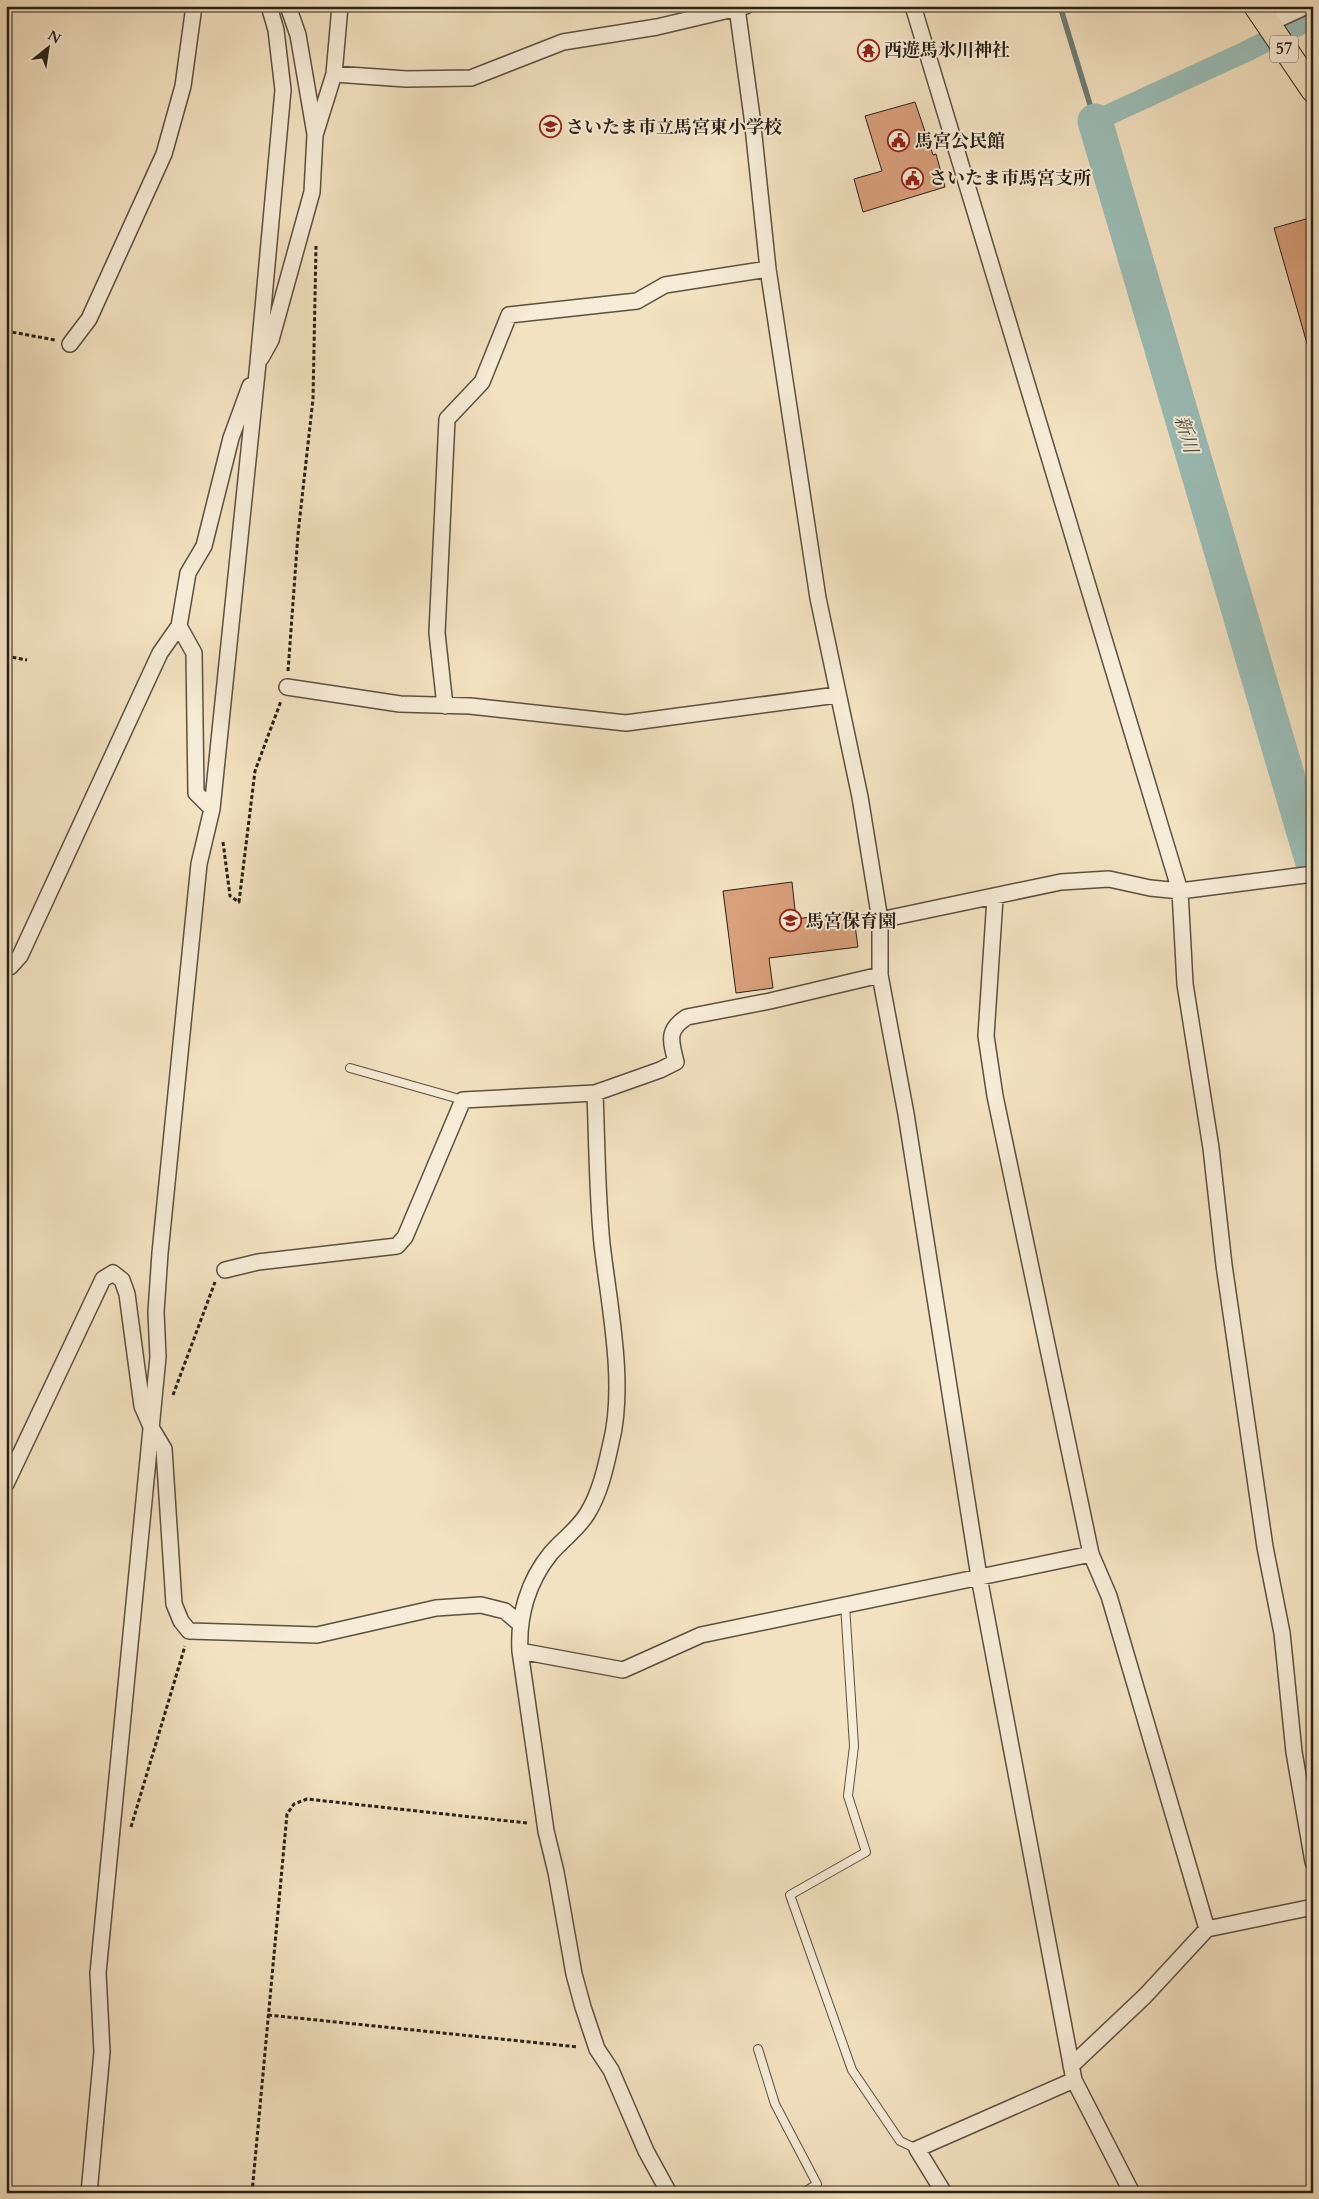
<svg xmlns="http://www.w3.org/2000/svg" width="1319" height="2199" font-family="Cardo,'Noto Serif JP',serif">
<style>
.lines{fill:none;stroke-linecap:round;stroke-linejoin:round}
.stream{stroke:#6d7e76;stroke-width:5.5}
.canal{stroke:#9bbdb6;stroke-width:21}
.river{stroke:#9bbdb6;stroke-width:35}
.building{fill:#d9a07c;stroke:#292015}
.lane-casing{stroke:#5c5040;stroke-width:10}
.street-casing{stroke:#5c5040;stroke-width:18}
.primary-casing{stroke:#292015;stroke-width:26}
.path{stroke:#292015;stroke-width:3;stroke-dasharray:4 2.5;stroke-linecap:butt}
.lane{stroke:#f7ecd7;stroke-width:8}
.street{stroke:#f7ecd7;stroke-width:15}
.primary{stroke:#f3e2c1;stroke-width:24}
.labels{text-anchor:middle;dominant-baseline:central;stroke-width:4;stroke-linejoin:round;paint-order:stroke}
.shield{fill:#f7ecd7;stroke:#675d4f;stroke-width:1}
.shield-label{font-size:16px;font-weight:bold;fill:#292015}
.poi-label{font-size:18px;font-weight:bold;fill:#292015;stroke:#f7ecd7;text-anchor:start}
.water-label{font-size:19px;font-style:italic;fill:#4b4f45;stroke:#f7ecd7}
</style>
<rect width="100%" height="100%" fill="#f3e2c1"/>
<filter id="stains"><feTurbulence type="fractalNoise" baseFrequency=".004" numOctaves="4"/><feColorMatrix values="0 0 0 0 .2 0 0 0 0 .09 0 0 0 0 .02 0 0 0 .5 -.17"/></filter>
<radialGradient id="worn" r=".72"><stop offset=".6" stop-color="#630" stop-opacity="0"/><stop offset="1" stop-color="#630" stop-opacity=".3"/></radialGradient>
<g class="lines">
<path class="stream" d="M 1060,6 L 1095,121"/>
<path class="canal" d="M 1095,121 L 1245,52 L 1313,18"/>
<path class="river" d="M 1095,121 L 1313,863"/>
</g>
<path class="building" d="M 915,102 L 933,155 L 936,154 L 945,187 L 863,212 L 854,179 L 882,171 L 865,116 Z
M 1313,217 L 1313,347 L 1308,347 L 1274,228 Z
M 792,882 L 796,919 L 853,911 L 858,947 L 769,958 L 773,988 L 736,993 L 723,891 Z"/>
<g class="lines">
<defs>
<path id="lane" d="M 350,1068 L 463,1100
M 845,1605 L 854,1746 L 848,1796 L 866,1852 L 790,1895 L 852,2070 L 900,2141 L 917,2149
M 758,2049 L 775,2104 L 817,2184 L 803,2193"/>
<path id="street" d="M 288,6 L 298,35 L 315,134
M 913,6 L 1180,891 L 1185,984 L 1211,1148 L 1224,1265 L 1265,1547 L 1282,1633 L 1294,1752 L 1313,1862
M 737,8 L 752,117 L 768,269 L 818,598 L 860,797 L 880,920 L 880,975 L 906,1114 L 979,1577 L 1074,2080 L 1132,2193
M 1268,24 L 1307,6
M 334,74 L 406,79 L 471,78 L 563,42 L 657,27 L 746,6
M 70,344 L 89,319 L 164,154 L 183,86 L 194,6
M 261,358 L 271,340 L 312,192 L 315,135 L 334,74 L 340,6
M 179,626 L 194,653 L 196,793 L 212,809
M 287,687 L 400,704 L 470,706 L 626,723 L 837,695
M 445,706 L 437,633 L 447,419 L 482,382 L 509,315 L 637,301 L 665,285 L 768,269
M 995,898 L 986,1036 L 995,1096 L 1091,1554 L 1109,1596 L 1207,1929
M 880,920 L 1061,882 L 1109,879 L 1150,888 L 1180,891 L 1313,874
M 6,967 L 10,967 L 20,956 L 160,653 L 179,626 L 188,573 L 204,546 L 231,438 L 250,386
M 225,1270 L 258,1262 L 397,1246 L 405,1237 L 463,1100 L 595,1093
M 6,1484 L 103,1279 L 113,1273 L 122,1280 L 127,1294 L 142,1406 L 152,1429 L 164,1449 L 174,1604 L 181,1621 L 189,1631 L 317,1635 L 436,1608 L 481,1605 L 505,1611 L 519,1623
M 520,1651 C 518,1616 528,1581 551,1553 C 562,1540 578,1529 587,1514 C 600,1494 606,1466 611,1443 C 626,1384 609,1305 602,1244 C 597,1194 597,1143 595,1093 L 660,1070 L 676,1062 C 671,1041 666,1030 687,1017 L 770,1001 L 880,975
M 1071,2066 L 1145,1996 L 1207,1929 L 1313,1907
M 89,2193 L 102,2052 L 98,1973 L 158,1357 L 156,1312 L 160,1253 L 199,864 L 212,809 L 258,363 L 283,90 L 276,30 L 269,6
M 669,2193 L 646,2151 L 611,2070 L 597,2049 L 583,2007 L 574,1974 L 556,1872 L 546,1831 L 520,1651 L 623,1670 L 701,1635 L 1091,1554
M 944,2193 L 917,2149 L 1074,2080"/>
<path id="primary" d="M 1256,6 L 1313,90"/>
</defs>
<use href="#lane" class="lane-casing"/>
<use href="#street" class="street-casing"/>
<use href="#primary" class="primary-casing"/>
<path class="path" d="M 6,331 L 55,340
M 6,656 L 27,660
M 288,671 L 298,534 L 313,399 L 316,246
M 223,842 L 230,896 L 239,902 L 255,771 L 281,701
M 173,1395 L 215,1282
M 131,1827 L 185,1646
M 268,2015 L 578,2047
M 252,2193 L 287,1814 L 294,1804 L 307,1799 L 527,1823"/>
<use href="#lane" class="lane"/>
<use href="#street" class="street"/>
<use href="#primary" class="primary"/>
</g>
<defs>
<symbol id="temple-ring" viewBox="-11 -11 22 22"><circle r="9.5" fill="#f7ecd7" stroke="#8f2418" stroke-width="1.5"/><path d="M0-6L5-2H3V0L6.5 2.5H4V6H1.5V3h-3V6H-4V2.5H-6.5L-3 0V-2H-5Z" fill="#8f2418"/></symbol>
<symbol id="school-ring" viewBox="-11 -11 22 22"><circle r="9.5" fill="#f7ecd7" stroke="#8f2418" stroke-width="1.5"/><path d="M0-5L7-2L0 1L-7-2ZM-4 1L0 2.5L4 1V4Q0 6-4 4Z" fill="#8f2418"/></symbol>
<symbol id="civic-ring" viewBox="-11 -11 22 22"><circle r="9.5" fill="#f7ecd7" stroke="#8f2418" stroke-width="1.5"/><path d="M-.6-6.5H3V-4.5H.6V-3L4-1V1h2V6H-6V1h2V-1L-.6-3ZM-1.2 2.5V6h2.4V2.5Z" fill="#8f2418"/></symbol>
</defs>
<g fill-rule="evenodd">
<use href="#temple-ring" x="856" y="38" width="25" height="25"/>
<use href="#school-ring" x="538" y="114" width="25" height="25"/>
<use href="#civic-ring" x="886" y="128" width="25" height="25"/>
<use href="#civic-ring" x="900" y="166" width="25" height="25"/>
<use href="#school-ring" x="778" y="908" width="25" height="25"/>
</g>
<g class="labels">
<rect class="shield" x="1270" y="35.5" width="28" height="27" rx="4"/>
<g class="shield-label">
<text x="1284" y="49">57</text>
</g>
<g class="poi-label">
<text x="884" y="50">西遊馬氷川神社</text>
<text x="566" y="127">さいたま市立馬宮東小学校</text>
<text x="915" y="141">馬宮公民館</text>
<text x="929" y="178">さいたま市馬宮支所</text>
<text x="806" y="921">馬宮保育園</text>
</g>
<g class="water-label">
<text transform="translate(1186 434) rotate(74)">新川</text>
</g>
</g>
<rect width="1319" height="2199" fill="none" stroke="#f3e2c1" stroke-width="25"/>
<rect x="8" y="8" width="1304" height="2184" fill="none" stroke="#292015" stroke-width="2.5"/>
<rect x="12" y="12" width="1294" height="2174" fill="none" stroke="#292015"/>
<g transform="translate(48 48) rotate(30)" stroke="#f7ecd7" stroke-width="4" paint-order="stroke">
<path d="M0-4L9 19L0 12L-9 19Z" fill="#292015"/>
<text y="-8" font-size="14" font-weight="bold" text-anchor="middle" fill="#292015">N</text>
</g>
<rect width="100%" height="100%" filter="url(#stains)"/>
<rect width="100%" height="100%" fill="url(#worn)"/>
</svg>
